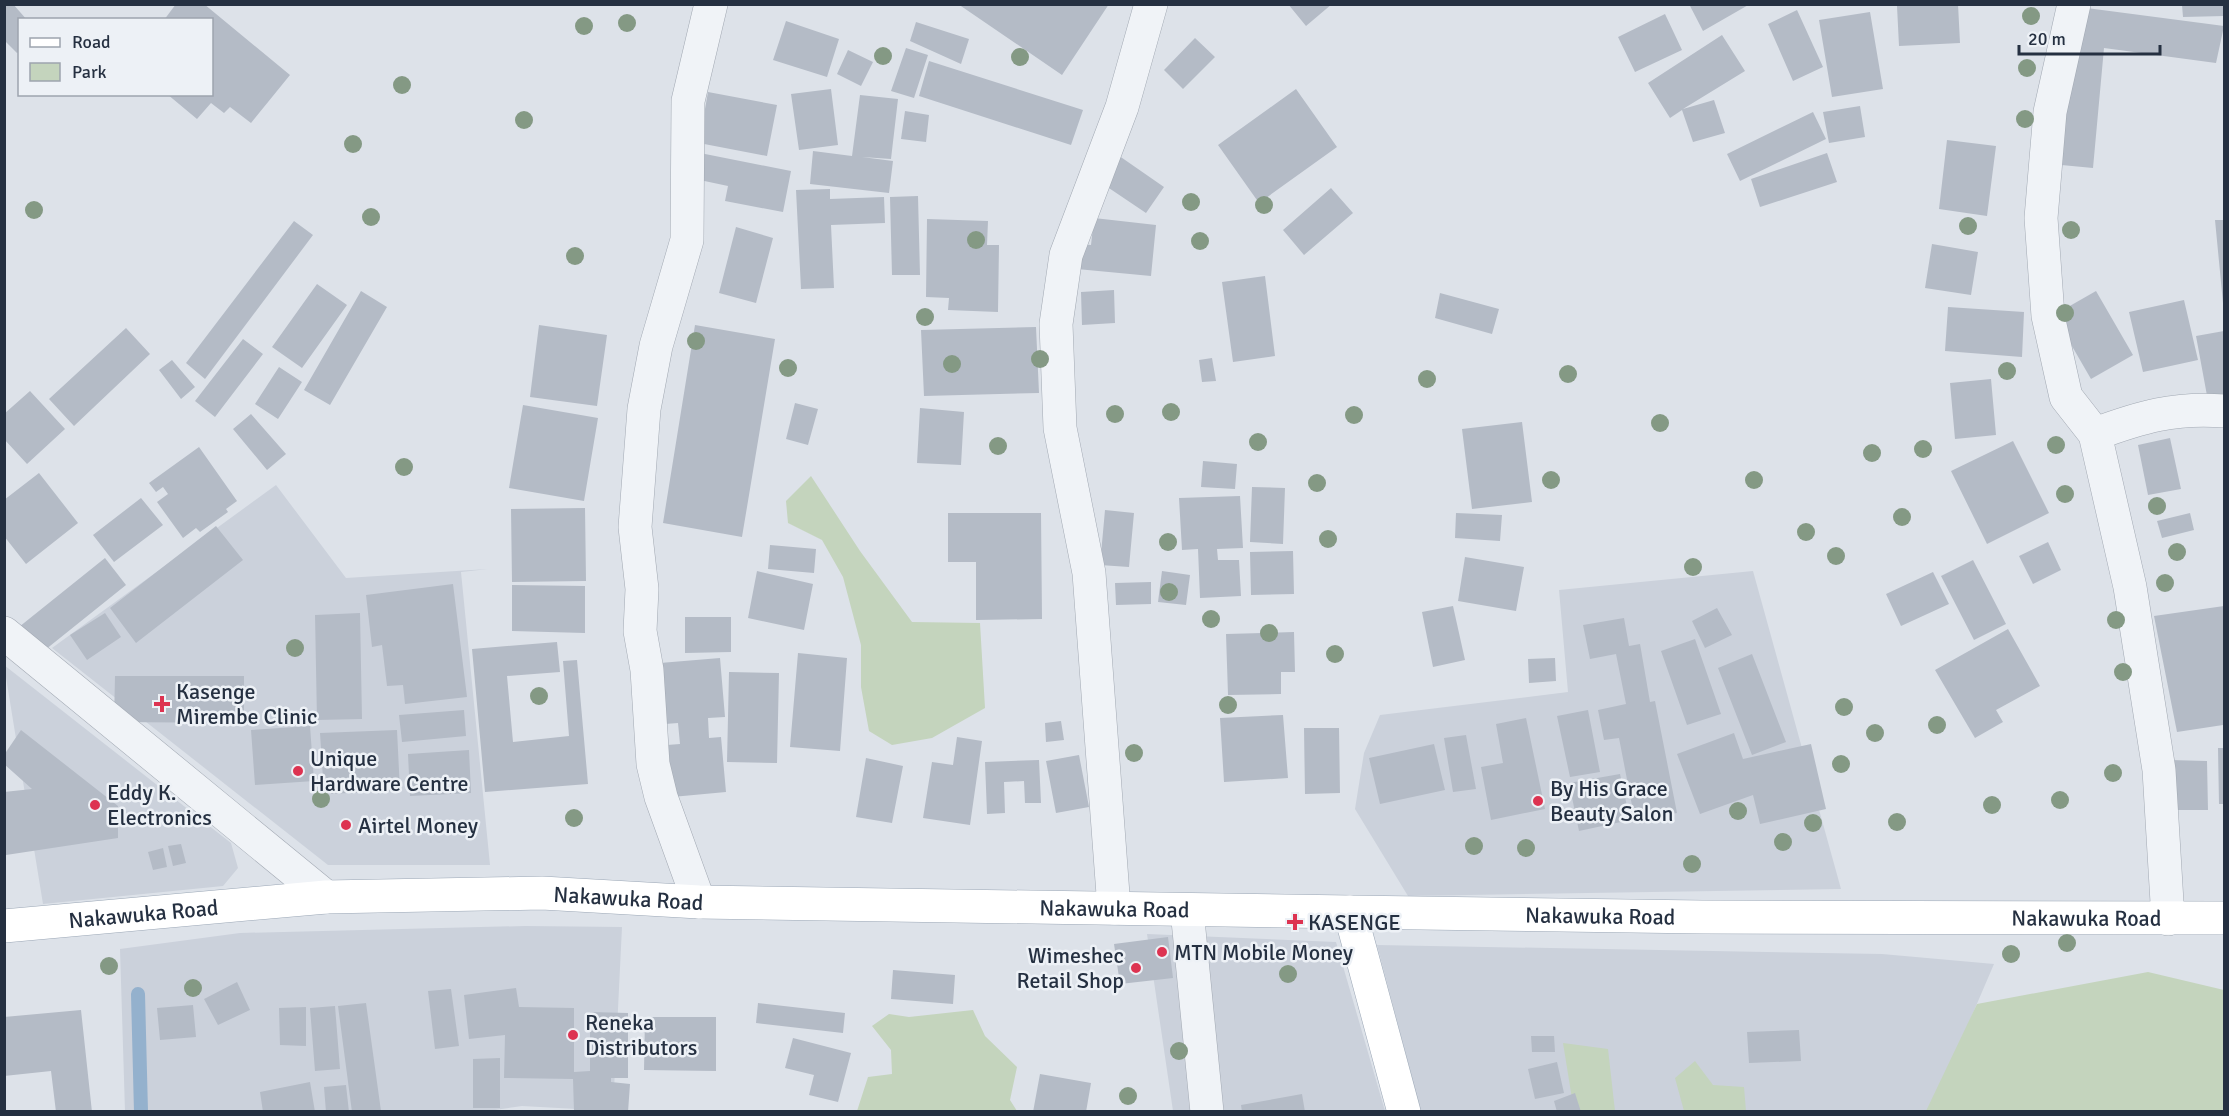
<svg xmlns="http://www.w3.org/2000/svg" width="2229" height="1116" font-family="Signika,sans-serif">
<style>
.built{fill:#cbd1db}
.green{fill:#c4d4bd}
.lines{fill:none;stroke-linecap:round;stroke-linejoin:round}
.stream{stroke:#94b1cd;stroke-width:14}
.building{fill:#b4bbc6}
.minor-casing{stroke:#a2a9b3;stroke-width:34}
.major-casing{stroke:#9ba7b6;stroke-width:34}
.minor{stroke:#f0f3f7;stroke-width:33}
.major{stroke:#fff;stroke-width:33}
.tree{fill:#849984}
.poi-dot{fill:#dd3351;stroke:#edf1f6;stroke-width:2}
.labels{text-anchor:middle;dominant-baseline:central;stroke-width:5;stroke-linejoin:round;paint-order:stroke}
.poi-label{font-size:22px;fill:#253041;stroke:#edf1f6;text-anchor:start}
.street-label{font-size:22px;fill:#253041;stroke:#edf1f6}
</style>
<rect width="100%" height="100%" fill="#dde2e9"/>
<path class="built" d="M 276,485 L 346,578 L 488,569 L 461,572 L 490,865 L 328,865 L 52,648 Z
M 1753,571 L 1841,889 L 1408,896 L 1355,809 L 1364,753 L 1380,715 L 1568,692 L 1559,590 Z
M 4,665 L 231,843 L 238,868 L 223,886 L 43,904 Z
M 525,926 L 622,927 L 613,1111 L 522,1106 L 482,1112 L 125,1111 L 120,949 L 240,933 Z
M 1147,934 L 1336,942 L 1385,1111 L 1173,1111 Z
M 1377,945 L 1882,954 L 1994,964 L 1931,1111 L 1421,1112 Z"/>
<path class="green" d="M 811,476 L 860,551 L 912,622 L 980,623 L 985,708 L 932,738 L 892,745 L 869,731 L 861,687 L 861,645 L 843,577 L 822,540 L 788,523 L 786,501 Z
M 2148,972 L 2224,990 L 2224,1111 L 1926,1111 L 1977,1004 Z
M 973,1010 L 985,1036 L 1017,1067 L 1010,1100 L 1017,1111 L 857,1111 L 868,1077 L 892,1074 L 891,1050 L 872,1026 L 889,1014 L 909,1017 Z
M 1563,1043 L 1608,1049 L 1615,1111 L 1574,1111 Z
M 1695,1061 L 1713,1085 L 1744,1087 L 1746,1111 L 1684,1111 L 1675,1078 Z"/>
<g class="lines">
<path class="stream" d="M 138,994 L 141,1112"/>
</g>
<path class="building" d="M 4,4 L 13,4 L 27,20 L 20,20 L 20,51 L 17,53 L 4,40 Z
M 176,4 L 204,4 L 290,75 L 251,123 L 230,107 L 224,113 L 211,103 L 197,119 L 167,94 L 212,94 L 212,20 L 164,20 Z
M 958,4 L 1109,4 L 1062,75 Z
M 1288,4 L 1332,4 L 1306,26 Z
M 1689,4 L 1750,4 L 1703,31 Z
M 1958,4 L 1960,43 L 1899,46 L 1897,6 Z
M 2182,5 L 2224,5 L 2224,16 L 2183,17 Z
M 2079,7 L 2224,26 L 2216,63 L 2104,48 L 2093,168 L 2051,164 Z
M 1797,10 L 1823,67 L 1793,81 L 1768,24 Z
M 1870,12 L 1883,89 L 1832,97 L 1819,20 Z
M 1665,14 L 1682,50 L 1635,72 L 1618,37 Z
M 786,21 L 839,39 L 827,77 L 773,60 Z
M 916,22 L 969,39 L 961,64 L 910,41 Z
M 1722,35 L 1745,71 L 1683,109 L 1714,100 L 1725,133 L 1693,142 L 1682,110 L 1670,118 L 1648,83 Z
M 1195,38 L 1215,57 L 1183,89 L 1164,70 Z
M 906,48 L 928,55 L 914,98 L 891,91 Z
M 848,50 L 873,62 L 861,86 L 837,74 Z
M 929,61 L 1083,110 L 1071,145 L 919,96 Z
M 831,89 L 838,145 L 799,150 L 791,94 Z
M 1296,89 L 1337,147 L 1259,203 L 1218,145 Z
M 708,92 L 777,105 L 767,156 L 699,143 Z
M 860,95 L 898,99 L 891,159 L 862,157 L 893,161 L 889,193 L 810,184 L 813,151 L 852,156 Z
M 1860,106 L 1865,137 L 1829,143 L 1823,112 Z
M 905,111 L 929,115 L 926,142 L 901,139 Z
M 1813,112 L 1826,139 L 1740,181 L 1727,154 Z
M 1947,140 L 1996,146 L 1987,216 L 1939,209 Z
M 700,153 L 791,171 L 783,212 L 725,201 L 728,186 L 695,179 Z
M 1115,153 L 1164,187 L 1146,213 L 1097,180 Z
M 1827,153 L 1837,182 L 1760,207 L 1751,179 Z
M 1331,188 L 1353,213 L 1304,255 L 1283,230 Z
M 830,189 L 830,199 L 884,197 L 885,223 L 831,225 L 834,288 L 801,289 L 796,190 Z
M 918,196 L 920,275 L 892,275 L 890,197 Z
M 1094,218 L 1156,225 L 1151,276 L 1077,269 L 1079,244 L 1091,245 Z
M 927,219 L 988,221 L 987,245 L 999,245 L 998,312 L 948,310 L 949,298 L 926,297 Z
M 2215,220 L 2224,220 L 2224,303 L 2223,303 Z
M 294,221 L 313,235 L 205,379 L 186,363 Z
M 736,227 L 773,238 L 756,303 L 719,293 Z
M 1932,244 L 1978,252 L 1971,295 L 1925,288 Z
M 1265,276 L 1275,356 L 1233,362 L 1222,282 Z
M 317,284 L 347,305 L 302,368 L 272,347 Z
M 1114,290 L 1115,323 L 1082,325 L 1081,292 Z
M 361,291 L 387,307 L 330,405 L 304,390 Z
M 2096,291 L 2133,355 L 2091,379 L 2054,315 Z
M 1440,293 L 1499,309 L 1492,334 L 1435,318 Z
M 2184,300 L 2198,360 L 2143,372 L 2129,312 Z
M 1948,307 L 2024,312 L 2022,357 L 1945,351 Z
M 539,325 L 607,335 L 597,406 L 530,397 Z
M 695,325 L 775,339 L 742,537 L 663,523 Z
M 1036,327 L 1039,393 L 924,396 L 921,330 Z
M 126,328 L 150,354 L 74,426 L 49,399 Z
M 2224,331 L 2224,398 L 2208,401 L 2196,336 Z
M 243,339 L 263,354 L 215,417 L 195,401 Z
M 1212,358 L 1216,381 L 1202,382 L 1199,360 Z
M 172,360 L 195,387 L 181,399 L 159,370 Z
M 279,367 L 302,382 L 278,419 L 255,404 Z
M 1991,379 L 1996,435 L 1955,439 L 1950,383 Z
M 30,391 L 65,429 L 27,464 L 4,439 L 4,414 Z
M 795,403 L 818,409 L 808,445 L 786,439 Z
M 523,405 L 598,418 L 584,501 L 509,488 Z
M 920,408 L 964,412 L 961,465 L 917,463 Z
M 251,414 L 286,454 L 267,470 L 233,429 Z
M 1522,422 L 1532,502 L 1472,509 L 1462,429 Z
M 2170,438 L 2181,489 L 2148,495 L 2138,445 Z
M 2013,441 L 2049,513 L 1987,544 L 1951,471 Z
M 199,447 L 237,501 L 226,509 L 228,512 L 200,532 L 196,528 L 183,538 L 157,502 L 168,494 L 163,487 L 156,492 L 149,483 Z
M 1203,461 L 1237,464 L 1235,489 L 1201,487 Z
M 39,473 L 78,523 L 26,564 L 4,536 L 4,500 Z
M 1252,487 L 1285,488 L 1283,544 L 1250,542 Z
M 1240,496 L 1243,548 L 1217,549 L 1218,560 L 1239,560 L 1241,596 L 1200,598 L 1198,549 L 1182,550 L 1179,498 Z
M 141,498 L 163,525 L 114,562 L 93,535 Z
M 585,508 L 586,581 L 512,582 L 511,509 Z
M 1105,510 L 1134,513 L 1129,567 L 1100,565 Z
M 948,513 L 1041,513 L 1042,619 L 976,620 L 976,562 L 948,562 Z
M 1456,513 L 1502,515 L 1500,541 L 1455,538 Z
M 2190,513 L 2194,530 L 2162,538 L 2157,521 Z
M 216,526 L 243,560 L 136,643 L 110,608 Z
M 2048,542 L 2061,570 L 2033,584 L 2019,556 Z
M 770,545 L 816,549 L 814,573 L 768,569 Z
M 1293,551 L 1294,594 L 1251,595 L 1250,552 Z
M 1465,557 L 1524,567 L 1516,611 L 1458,601 Z
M 105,558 L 126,585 L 40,654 L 19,627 Z
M 1973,560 L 2006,624 L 1974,640 L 1941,576 Z
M 757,571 L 813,584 L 804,630 L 748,618 Z
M 1162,571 L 1190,575 L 1186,605 L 1158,602 Z
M 1933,572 L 1949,604 L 1901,626 L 1886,594 Z
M 1151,582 L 1151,604 L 1116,605 L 1115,583 Z
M 453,584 L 467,697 L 405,704 L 403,685 L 387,686 L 382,645 L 372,647 L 366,595 Z
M 512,585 L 585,586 L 585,633 L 512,631 Z
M 1453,606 L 1465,660 L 1433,667 L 1422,612 Z
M 2224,606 L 2223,725 L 2177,732 L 2154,616 Z
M 1717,608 L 1732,635 L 1705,648 L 1692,621 Z
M 105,613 L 121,637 L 87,660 L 70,635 Z
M 360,613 L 362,719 L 317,720 L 315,615 Z
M 685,617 L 731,617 L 731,652 L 685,653 Z
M 1624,618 L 1629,646 L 1640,644 L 1650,702 L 1655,701 L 1677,813 L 1635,821 L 1619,738 L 1604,740 L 1598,710 L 1626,704 L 1616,654 L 1590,659 L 1583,625 Z
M 2008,629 L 2040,686 L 1996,710 L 2003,722 L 1975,738 L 1935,670 Z
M 1294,632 L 1295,672 L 1281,672 L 1281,694 L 1228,695 L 1226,634 Z
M 1695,639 L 1721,714 L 1687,725 L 1661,651 Z
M 557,642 L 560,672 L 507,676 L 513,742 L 569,736 L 563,661 L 577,660 L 588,784 L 485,792 L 472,649 Z
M 798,653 L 847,658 L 840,751 L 790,747 Z
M 1752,654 L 1786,742 L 1752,755 L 1718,668 Z
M 720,658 L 725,717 L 708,718 L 709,738 L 721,737 L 726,792 L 672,797 L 667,745 L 680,744 L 678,723 L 665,724 L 660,663 Z
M 1555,658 L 1556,681 L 1529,683 L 1528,659 Z
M 729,672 L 779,673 L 777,763 L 727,762 Z
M 115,676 L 244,676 L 244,723 L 114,722 Z
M 464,710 L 466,736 L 402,742 L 399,715 Z
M 1588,710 L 1600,772 L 1570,777 L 1557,716 Z
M 1283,715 L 1288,778 L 1224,782 L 1220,718 Z
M 1526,718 L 1545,809 L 1491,820 L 1481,767 L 1503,763 L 1496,724 Z
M 1061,721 L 1064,740 L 1046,742 L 1045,723 Z
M 310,726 L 314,781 L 255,785 L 251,730 Z
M 1304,728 L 1339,728 L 1340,793 L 1305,794 Z
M 21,730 L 118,806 L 118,838 L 6,855 L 4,792 L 32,789 L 4,764 L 4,755 Z
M 397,730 L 400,791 L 324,794 L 320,733 Z
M 1734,733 L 1743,759 L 1811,744 L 1826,809 L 1760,824 L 1753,795 L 1700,814 L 1677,754 Z
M 1466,735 L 1476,789 L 1453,792 L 1444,738 Z
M 957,737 L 982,741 L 970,825 L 923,818 L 932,762 L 953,765 Z
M 1434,744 L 1445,790 L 1380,804 L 1369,758 Z
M 2218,748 L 2224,748 L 2224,804 L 2219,804 Z
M 469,750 L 471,793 L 410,796 L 408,754 Z
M 1079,755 L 1089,807 L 1056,813 L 1046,761 Z
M 866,758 L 903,766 L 892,823 L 856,817 Z
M 1039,760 L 1041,803 L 1025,803 L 1024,781 L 1004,782 L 1005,813 L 987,814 L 985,762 Z
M 2170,760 L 2207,761 L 2208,810 L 2171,810 Z
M 1620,774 L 1630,820 L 1579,831 L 1569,783 Z
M 181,844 L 186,863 L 173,866 L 168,846 Z
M 163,848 L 167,867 L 153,870 L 148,852 Z
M 1168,937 L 1173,978 L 1120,984 L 1114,944 Z
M 893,970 L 955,975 L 953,1004 L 891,999 Z
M 237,982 L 250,1010 L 218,1025 L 204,999 Z
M 516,988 L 519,1007 L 574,1008 L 574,1072 L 590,1071 L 590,1012 L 628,1013 L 628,1078 L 611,1078 L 611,1082 L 630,1084 L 628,1112 L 574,1112 L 573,1079 L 504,1078 L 505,1035 L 469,1039 L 464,995 Z
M 451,989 L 459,1046 L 435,1049 L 428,991 Z
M 366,1003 L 381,1111 L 352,1112 L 338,1006 Z
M 758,1003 L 845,1013 L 843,1033 L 756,1023 Z
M 193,1005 L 196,1037 L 160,1040 L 157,1008 Z
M 335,1006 L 340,1069 L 315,1071 L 310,1008 Z
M 306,1007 L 306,1046 L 280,1045 L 279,1008 Z
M 81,1010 L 92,1112 L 56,1112 L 51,1071 L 4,1076 L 4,1017 Z
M 645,1017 L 716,1017 L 716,1071 L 644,1070 Z
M 1799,1030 L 1801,1061 L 1749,1063 L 1747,1032 Z
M 1531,1036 L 1554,1036 L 1555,1052 L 1532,1052 Z
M 793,1038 L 851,1053 L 838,1102 L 809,1095 L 814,1075 L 785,1068 Z
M 500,1058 L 500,1108 L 473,1108 L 473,1059 Z
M 1557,1062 L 1564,1093 L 1535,1099 L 1528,1069 Z
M 1040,1074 L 1091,1083 L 1086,1112 L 1033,1112 Z
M 310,1082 L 315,1112 L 263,1112 L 260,1092 Z
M 346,1085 L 349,1112 L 326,1112 L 324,1087 Z
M 1575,1093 L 1581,1112 L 1557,1112 L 1554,1101 Z
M 1302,1094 L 1305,1112 L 1242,1112 L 1241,1105 Z"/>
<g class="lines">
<defs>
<path id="minor" d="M 2074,4 L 2050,112 L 2041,218 L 2048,316 L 2066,397 L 2095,434 L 2130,587 L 2159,770 L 2168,919
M 2095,434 C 2141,417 2175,407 2224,411
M 4,633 L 326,897
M 699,902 L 661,797 L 653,764 L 647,670 L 640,631 L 642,589 L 635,527 L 644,409 L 656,346 L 687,240 L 688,101 L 711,4
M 1114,908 L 1089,573 L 1060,428 L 1056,324 L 1066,255 L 1122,107 L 1151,4
M 1187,910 L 1207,1112"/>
<g id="major">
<path d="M 1350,912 L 1404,1112"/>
<path id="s1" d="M 4,926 L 326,897 L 542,893 L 699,902 L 1350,912 L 1702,917 L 2224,918"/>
</g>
</defs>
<use href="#minor" class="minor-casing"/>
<use href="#major" class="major-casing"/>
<use href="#minor" class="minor"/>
<use href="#major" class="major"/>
</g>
<g class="tree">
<circle cx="2031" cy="16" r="9"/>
<circle cx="627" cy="23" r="9"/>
<circle cx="584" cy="26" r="9"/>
<circle cx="883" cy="56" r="9"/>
<circle cx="1020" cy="57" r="9"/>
<circle cx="2027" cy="68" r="9"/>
<circle cx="402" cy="85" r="9"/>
<circle cx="2025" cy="119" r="9"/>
<circle cx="524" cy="120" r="9"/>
<circle cx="353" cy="144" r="9"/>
<circle cx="1191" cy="202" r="9"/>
<circle cx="1264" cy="205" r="9"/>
<circle cx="34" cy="210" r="9"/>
<circle cx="371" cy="217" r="9"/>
<circle cx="1968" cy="226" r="9"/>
<circle cx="2071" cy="230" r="9"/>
<circle cx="976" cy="240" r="9"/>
<circle cx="1200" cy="241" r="9"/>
<circle cx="575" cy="256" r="9"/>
<circle cx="2065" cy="313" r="9"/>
<circle cx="925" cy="317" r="9"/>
<circle cx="696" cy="341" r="9"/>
<circle cx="1040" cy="359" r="9"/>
<circle cx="952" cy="364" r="9"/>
<circle cx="788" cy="368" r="9"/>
<circle cx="2007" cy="371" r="9"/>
<circle cx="1568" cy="374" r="9"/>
<circle cx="1427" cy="379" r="9"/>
<circle cx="1171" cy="412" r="9"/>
<circle cx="1115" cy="414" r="9"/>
<circle cx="1354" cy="415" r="9"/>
<circle cx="1660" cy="423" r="9"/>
<circle cx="1258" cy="442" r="9"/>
<circle cx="2056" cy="445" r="9"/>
<circle cx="998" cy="446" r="9"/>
<circle cx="1923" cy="449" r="9"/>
<circle cx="1872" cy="453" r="9"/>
<circle cx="404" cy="467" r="9"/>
<circle cx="1551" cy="480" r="9"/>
<circle cx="1754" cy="480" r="9"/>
<circle cx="1317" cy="483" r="9"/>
<circle cx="2065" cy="494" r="9"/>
<circle cx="2157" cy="506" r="9"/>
<circle cx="1902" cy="517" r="9"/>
<circle cx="1806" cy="532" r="9"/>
<circle cx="1328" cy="539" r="9"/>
<circle cx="1168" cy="542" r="9"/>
<circle cx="2177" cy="552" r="9"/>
<circle cx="1836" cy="556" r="9"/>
<circle cx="1693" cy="567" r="9"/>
<circle cx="2165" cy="583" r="9"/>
<circle cx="1169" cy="592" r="9"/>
<circle cx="1211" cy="619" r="9"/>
<circle cx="2116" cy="620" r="9"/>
<circle cx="1269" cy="633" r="9"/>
<circle cx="295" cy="648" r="9"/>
<circle cx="1335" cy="654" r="9"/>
<circle cx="2123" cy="672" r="9"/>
<circle cx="539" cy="696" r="9"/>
<circle cx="1228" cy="705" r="9"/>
<circle cx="1844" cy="707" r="9"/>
<circle cx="1937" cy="725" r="9"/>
<circle cx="1875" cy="733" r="9"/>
<circle cx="1134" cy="753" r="9"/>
<circle cx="1841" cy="764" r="9"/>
<circle cx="2113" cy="773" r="9"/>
<circle cx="321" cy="799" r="9"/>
<circle cx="2060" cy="800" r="9"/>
<circle cx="1992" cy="805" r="9"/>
<circle cx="1738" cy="811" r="9"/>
<circle cx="574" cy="818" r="9"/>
<circle cx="1897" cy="822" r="9"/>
<circle cx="1813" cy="823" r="9"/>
<circle cx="1783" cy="842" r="9"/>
<circle cx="1474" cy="846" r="9"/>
<circle cx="1526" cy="848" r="9"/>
<circle cx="1692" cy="864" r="9"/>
<circle cx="2067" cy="943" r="9"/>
<circle cx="2011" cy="954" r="9"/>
<circle cx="109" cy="966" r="9"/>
<circle cx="1288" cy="974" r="9"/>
<circle cx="193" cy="988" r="9"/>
<circle cx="1179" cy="1051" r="9"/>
<circle cx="1128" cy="1096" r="9"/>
</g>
<g class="poi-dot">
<path d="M159 695h6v6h6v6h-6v6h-6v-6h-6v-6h6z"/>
<circle cx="298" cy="771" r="6"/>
<circle cx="1538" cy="801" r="6"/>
<circle cx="95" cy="805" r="6"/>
<circle cx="346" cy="825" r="6"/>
<path d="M1292 913h6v6h6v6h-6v6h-6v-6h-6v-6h6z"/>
<circle cx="1162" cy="952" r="6"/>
<circle cx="1136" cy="968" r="6"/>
<circle cx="573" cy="1035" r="6"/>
</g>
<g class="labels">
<g class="poi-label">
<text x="176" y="691">Kasenge<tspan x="176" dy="25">Mirembe Clinic</tspan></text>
<text x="310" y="758">Unique<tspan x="310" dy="25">Hardware Centre</tspan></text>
<text x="1550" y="788">By His Grace<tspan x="1550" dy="25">Beauty Salon</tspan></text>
<text x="107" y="792">Eddy K.<tspan x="107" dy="25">Electronics</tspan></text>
<text x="358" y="825">Airtel Money</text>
<text x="1308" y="922">KASENGE</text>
<text x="1174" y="952">MTN Mobile Money</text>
<text x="1124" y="955" text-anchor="end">Wimeshec<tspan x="1124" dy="25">Retail Shop</tspan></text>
<text x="585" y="1022">Reneka<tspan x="585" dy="25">Distributors</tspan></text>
</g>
<g class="street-label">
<text stroke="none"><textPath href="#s1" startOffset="626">Nakawuka Road</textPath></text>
<text stroke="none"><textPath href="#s1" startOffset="1112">Nakawuka Road</textPath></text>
<text stroke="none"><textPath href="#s1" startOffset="140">Nakawuka Road</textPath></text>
<text stroke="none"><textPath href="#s1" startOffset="1598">Nakawuka Road</textPath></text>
<text stroke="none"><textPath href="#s1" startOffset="2084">Nakawuka Road</textPath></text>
</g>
</g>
<rect width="2229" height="1116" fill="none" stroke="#253041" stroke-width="12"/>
<rect x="18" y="18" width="195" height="78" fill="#edf1f6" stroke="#9da4ae" stroke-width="1.5"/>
<rect x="30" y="38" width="30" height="9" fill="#ffffff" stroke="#9da4ae" stroke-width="1.5"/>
<text x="72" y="48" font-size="18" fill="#253041">Road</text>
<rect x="30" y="63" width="30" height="18" fill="#c4d4bd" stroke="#9da4ae" stroke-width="1.5"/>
<text x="72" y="78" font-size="18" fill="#253041">Park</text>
<path d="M2019 45v9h141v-9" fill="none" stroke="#253041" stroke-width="3"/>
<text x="2028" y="45" font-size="18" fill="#253041" stroke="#edf1f6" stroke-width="4.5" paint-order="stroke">20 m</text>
</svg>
